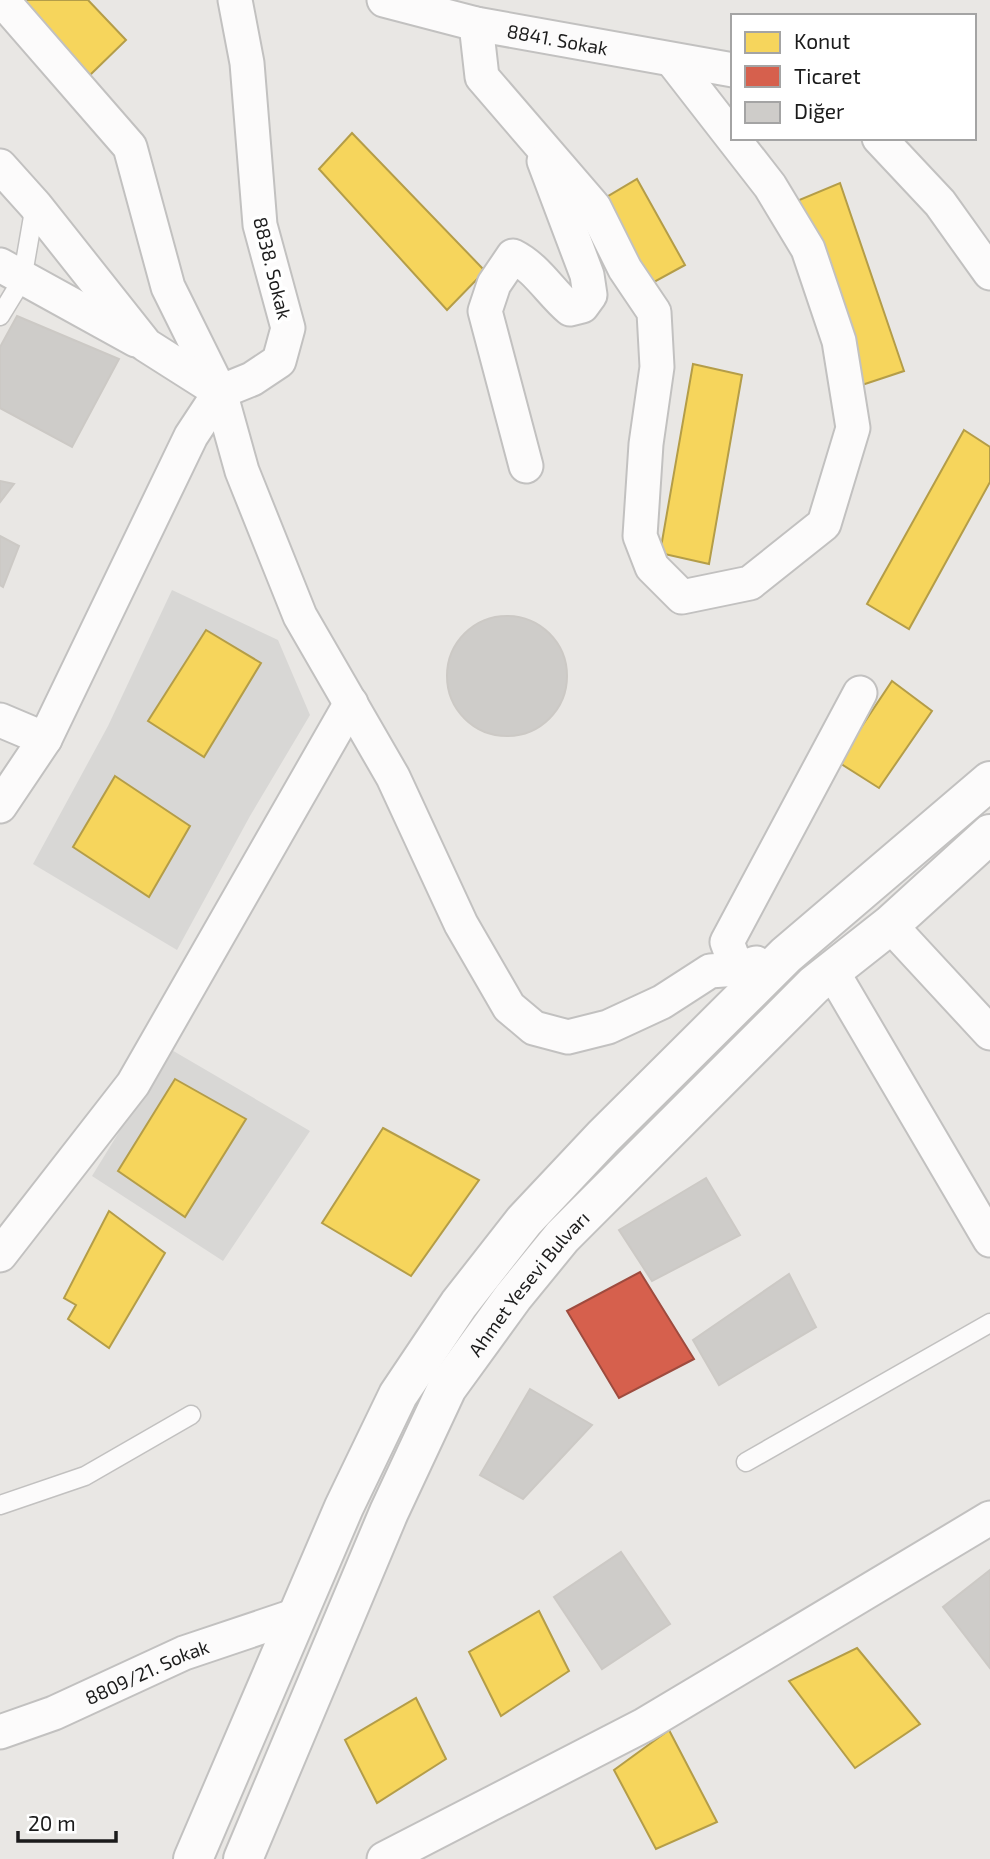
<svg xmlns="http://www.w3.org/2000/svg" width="990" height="1859" font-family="'Exo 2',sans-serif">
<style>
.residential{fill:#d8d7d5}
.homes{fill:#f6d55c;stroke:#b49d48;stroke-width:2}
.shops{fill:#d6604d;stroke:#9e4b3e;stroke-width:2}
.building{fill:#ceccc9;stroke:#ccc9c5;stroke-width:2}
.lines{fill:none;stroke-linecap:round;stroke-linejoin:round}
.service-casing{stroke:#c2c1c0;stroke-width:21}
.minor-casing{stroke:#c2c1c0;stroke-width:37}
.tertiary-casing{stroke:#c2c1c0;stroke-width:42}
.service{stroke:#fcfbfb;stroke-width:18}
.minor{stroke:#fcfbfb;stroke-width:33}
.tertiary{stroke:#fcfbfb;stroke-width:38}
.labels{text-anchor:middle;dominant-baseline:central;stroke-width:7;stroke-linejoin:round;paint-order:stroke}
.street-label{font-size:19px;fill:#1b1b1b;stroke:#fff}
</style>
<rect width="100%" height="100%" fill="#e9e7e4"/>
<path class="residential" d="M 172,590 L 278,640 L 310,715 L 250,816 L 177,950 L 33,864 L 108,726 Z
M 170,1049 L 310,1131 L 223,1261 L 92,1176 Z"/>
<path class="homes" d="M 19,0 L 88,0 L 126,40 L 90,75 Z
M 352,133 L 485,271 L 447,310 L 319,169 Z
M 637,179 L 685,265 L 645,287 L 600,201 Z
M 840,183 L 904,371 L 859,386 L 792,203 Z
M 693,364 L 742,375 L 709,564 L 660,553 Z
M 964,430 L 990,447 L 990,482 L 909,629 L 867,604 Z
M 206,630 L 261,663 L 204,757 L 148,721 Z
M 892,681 L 932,711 L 879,788 L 838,762 Z
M 115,776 L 190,826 L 149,897 L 73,847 Z
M 175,1079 L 246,1119 L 185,1217 L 118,1171 Z
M 383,1128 L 479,1180 L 411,1276 L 322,1223 Z
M 109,1211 L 165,1253 L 109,1348 L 68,1319 L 76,1305 L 64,1298 Z
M 539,1611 L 569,1671 L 501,1716 L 469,1652 Z
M 857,1648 L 920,1724 L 855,1768 L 789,1681 Z
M 416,1698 L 446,1759 L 377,1803 L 345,1740 Z
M 669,1730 L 717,1822 L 656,1849 L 614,1770 Z"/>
<path class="shops" d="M 640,1272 L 694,1359 L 619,1398 L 567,1311 Z"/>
<path class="building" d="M 17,316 L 119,359 L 72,447 L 0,408 L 0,347 Z
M 0,481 L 14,484 L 0,502 Z
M 0,536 L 19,546 L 3,587 L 0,585 Z
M447 676a60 60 0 1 1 120 0a60 60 0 1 1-120 0Z
M 706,1178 L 740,1235 L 652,1281 L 619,1230 Z
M 789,1274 L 816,1327 L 719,1385 L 693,1340 Z
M 530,1389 L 592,1425 L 523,1499 L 480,1475 Z
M 621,1552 L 670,1624 L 602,1669 L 554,1597 Z
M 990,1570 L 990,1668 L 943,1607 Z"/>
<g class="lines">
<defs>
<path id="service" d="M 0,316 L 22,280 L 35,205
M 746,1462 L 990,1323
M 0,1505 L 85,1476 L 191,1415"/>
<g id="minor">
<path d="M 2,0 L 130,147 L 168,287 L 220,392 L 242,471 L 300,616 L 393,777 L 461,924 L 509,1007 L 534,1028 L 568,1037 L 608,1027 L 662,1002 L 710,971 L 737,969"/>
<path id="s1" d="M 384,0 L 476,24 L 733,70"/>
<path d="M 476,24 L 482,77 L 594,207 L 625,269 L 654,312 L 657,367 L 646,444 L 640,536 L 652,567 L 682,597 L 750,583 L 824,524 L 853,428 L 839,341 L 808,249 L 770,186 L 672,60"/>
<path d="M 879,138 L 940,203 L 990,273"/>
<path d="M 0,166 L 35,205 L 146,345 L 220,392 L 252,379 L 279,361 L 288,328 L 260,225 L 247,63 L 235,0"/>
<path d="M 0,265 L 136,340"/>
<path d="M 526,466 L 485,311 L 494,284 L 513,256 C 537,268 550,292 570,309 L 582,306 L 590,295 L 587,275 L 544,161"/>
<path d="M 0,720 L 45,739"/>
<path d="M 0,806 L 45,739 L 191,436 L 220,392"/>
<path d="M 890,925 L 990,1033"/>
<path d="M 756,963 L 737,969 L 727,942 L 860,693"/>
<path d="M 832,971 L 990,1240"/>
<path d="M 0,1255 L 133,1084 L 351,703"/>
<path id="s2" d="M 0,1732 L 54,1713 L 184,1653 L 297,1615"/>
<path d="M 384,1859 L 644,1725 L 990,1518"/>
</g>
<g id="tertiary">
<path d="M 193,1859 L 344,1507 L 398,1395 L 459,1304 L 524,1221 L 603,1137 L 786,955 L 990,781"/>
<path id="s3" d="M 243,1859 L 389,1512 L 447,1388 L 513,1297 L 562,1237 L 814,985 L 890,925 L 990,834"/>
</g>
</defs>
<use href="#service" class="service-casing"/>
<use href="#minor" class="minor-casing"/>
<use href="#tertiary" class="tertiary-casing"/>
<use href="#service" class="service"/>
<use href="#minor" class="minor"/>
<use href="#tertiary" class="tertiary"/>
</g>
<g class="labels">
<g class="street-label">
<text stroke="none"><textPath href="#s1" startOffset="178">8841. Sokak</textPath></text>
<text transform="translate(273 268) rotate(76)">8838. Sokak</text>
<text stroke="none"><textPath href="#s3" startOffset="646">Ahmet Yesevi Bulvarı</textPath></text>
<text stroke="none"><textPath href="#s2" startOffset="159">8809/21. Sokak</textPath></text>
</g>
</g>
<rect x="731" y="14" width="245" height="126" fill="#ffffff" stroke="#a4a4a4" stroke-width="2"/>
<rect x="745" y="32" width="35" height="21" fill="#f6d55c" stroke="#a4a4a4" stroke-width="2"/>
<text x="794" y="49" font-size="21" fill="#1b1b1b">Konut</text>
<rect x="745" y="66" width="35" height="21" fill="#d6604d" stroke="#a4a4a4" stroke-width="2"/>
<text x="794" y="84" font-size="21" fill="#1b1b1b">Ticaret</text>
<rect x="745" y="102" width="35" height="21" fill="#ceccc9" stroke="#a4a4a4" stroke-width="2"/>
<text x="794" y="119" font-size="21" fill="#1b1b1b">Diğer</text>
<path d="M18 1831v10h98v-10" fill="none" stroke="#1b1b1b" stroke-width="3.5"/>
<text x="28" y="1831" font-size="21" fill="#1b1b1b" stroke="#ffffff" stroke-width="5" paint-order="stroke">20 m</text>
</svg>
